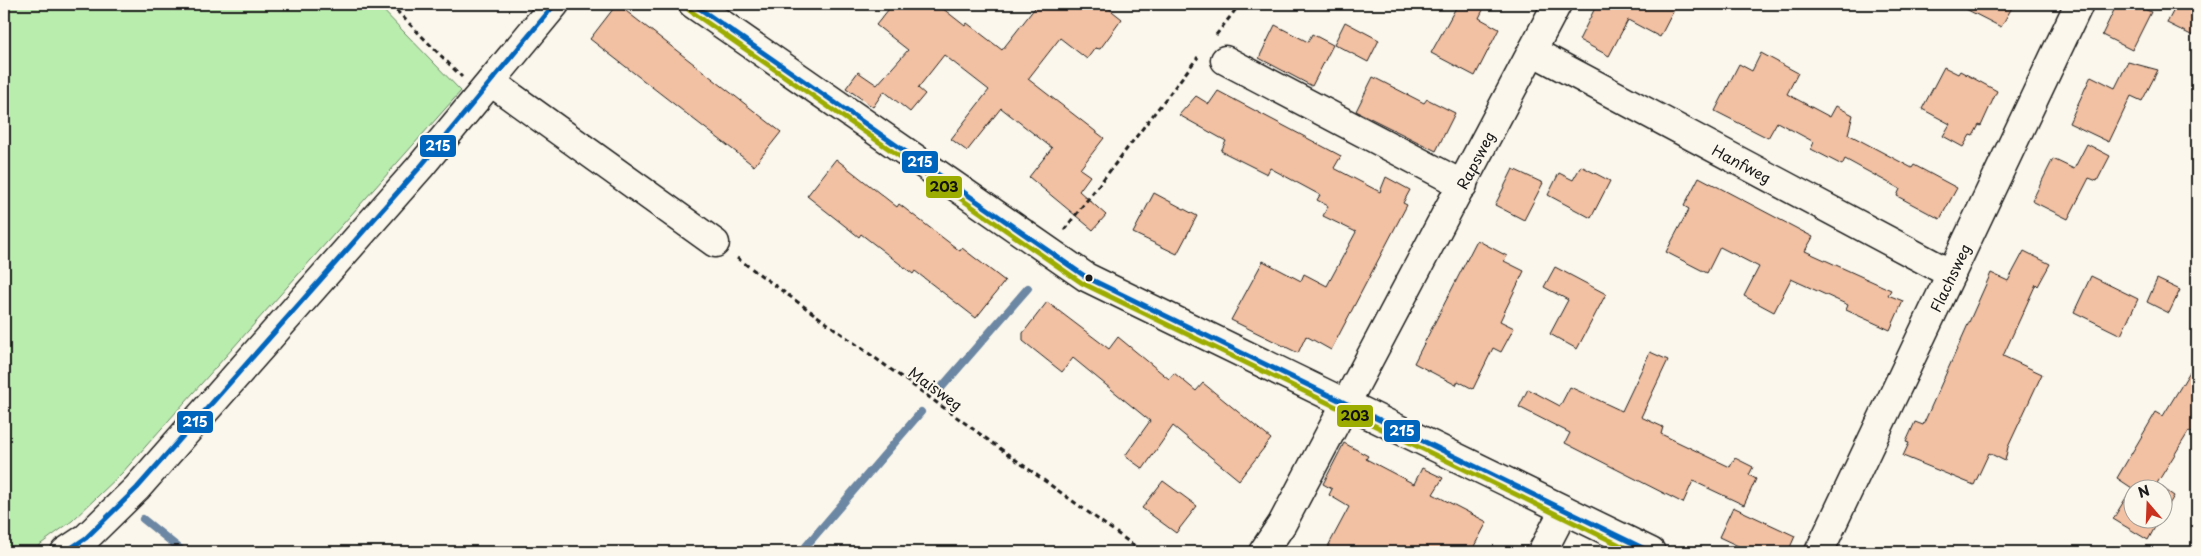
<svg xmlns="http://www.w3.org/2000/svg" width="2201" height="556" font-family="'Playpen Sans',sans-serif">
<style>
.green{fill:#b9edae;stroke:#6a8465}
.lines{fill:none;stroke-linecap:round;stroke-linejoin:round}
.stream{stroke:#6c87a3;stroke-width:8}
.building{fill:#f2c0a2;stroke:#1c1c1c}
.minor-casing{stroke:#1c1c1c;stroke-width:31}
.path{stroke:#1c1c1c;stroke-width:3;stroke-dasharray:5 4;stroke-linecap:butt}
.minor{stroke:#fbf7ec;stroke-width:28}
.bus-1-casing{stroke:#fbf7ec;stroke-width:9}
.bus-2-casing{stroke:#fbf7ec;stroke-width:9}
.bus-1{stroke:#0065bd;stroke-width:5}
.bus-2{stroke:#9cac01;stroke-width:5}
.bus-dot{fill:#1c1c1c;stroke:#fbf7ec;stroke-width:2}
.labels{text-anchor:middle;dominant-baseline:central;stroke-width:4;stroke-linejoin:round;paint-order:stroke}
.street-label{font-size:15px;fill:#1c1c1c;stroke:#fbf7ec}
.line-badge{stroke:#fbf7ec;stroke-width:2}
.badge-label{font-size:14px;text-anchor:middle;font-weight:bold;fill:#fff}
.pale-badge-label{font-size:14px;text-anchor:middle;font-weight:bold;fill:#111}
</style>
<rect width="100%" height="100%" fill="#fbf7ec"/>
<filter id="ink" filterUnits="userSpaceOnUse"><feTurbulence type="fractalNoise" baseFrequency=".02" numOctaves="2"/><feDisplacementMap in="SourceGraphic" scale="10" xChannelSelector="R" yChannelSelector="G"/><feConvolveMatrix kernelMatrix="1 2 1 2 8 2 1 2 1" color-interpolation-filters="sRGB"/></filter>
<g filter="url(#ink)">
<path class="green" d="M 4,4 L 377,4 L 461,91 L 122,473 L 72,521 L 30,552 L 4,552 Z"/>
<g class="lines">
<path class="stream" d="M 941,388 L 1028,288
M 143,519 L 184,552
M 801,552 L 921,412"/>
</g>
<path class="building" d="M 617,4 L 781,132 L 754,166 L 590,39 Z
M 893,4 L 937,4 L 965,26 L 967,23 L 1002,50 L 1038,4 L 1103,4 L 1122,19 L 1100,49 L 1095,48 L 1087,59 L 1060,38 L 1028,79 L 1104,138 L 1080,169 L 1090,176 L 1079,191 L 1106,215 L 1093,230 L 1029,177 L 1052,148 L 1001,108 L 967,151 L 951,139 L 989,90 L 944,55 L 918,88 L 925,94 L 910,112 L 884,91 L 873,107 L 846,88 L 858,72 L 877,85 L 908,50 L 876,25 Z
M 1458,4 L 1486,4 L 1479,18 L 1499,29 L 1475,76 L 1431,53 Z
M 1597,4 L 1677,4 L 1660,37 L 1628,20 L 1609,56 L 1579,40 Z
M 1956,4 L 2014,4 L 2001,27 Z
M 2117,4 L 2134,4 L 2151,12 L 2132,50 L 2102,35 Z
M 2177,4 L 2197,4 L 2197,38 L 2167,23 Z
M 1345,22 L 1379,40 L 1368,62 L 1334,44 Z
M 1275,25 L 1308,42 L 1312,34 L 1333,45 L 1312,86 L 1259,58 Z
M 1761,53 L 1798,73 L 1787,94 L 1830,117 L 1836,106 L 1853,115 L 1848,134 L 1912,168 L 1914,165 L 1957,188 L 1940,219 L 1897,196 L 1900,189 L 1845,159 L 1842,165 L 1811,149 L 1814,142 L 1777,122 L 1768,138 L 1715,111 L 1739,64 L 1752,71 Z
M 2128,62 L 2158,70 L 2142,101 L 2131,96 L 2109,142 L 2069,123 L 2091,76 L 2115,88 Z
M 1944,67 L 1958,74 L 1960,71 L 1997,91 L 1981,126 L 1979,125 L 1973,136 L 1970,135 L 1963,147 L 1943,136 L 1950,124 L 1922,109 Z
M 1373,77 L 1424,103 L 1427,99 L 1455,113 L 1436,151 L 1356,111 Z
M 1218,91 L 1341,156 L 1334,168 L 1380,192 L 1386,177 L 1410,190 L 1403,203 L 1407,205 L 1331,350 L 1306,336 L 1298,353 L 1231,320 L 1263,261 L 1301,281 L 1304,274 L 1327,286 L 1356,232 L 1323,216 L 1328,206 L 1317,200 L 1320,195 L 1270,168 L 1267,174 L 1221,151 L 1226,141 L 1179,115 L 1196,96 L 1209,104 Z
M 2087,144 L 2110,156 L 2097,181 L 2089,178 L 2068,219 L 2032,201 L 2053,159 L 2074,169 Z
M 836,159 L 897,207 L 899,204 L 960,251 L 962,248 L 1005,281 L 976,318 L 915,271 L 913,274 L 861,234 L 859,237 L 807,196 Z
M 1581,166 L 1610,181 L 1591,218 L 1548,195 L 1559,173 L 1573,180 Z
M 1513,169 L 1543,183 L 1524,220 L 1495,205 Z
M 1699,177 L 1813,237 L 1805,251 L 1891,290 L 1888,295 L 1903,301 L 1890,330 L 1846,310 L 1848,305 L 1791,279 L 1774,312 L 1744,296 L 1759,267 L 1720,247 L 1707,273 L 1666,252 L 1689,209 L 1684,206 Z
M 1154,193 L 1197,216 L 1177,254 L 1133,233 Z
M 1477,240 L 1507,256 L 1504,261 L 1524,271 L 1500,321 L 1514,328 L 1501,352 L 1493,348 L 1473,389 L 1458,381 L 1456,385 L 1414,363 Z
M 2024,251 L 2050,264 L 2038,286 L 2036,284 L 2003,356 L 2042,374 L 2008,447 L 2005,461 L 1989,453 L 1974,485 L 1903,456 L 1909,443 L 1906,442 L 1915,422 L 1923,425 L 1991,273 L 2008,281 Z
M 1555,267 L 1606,294 L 1577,349 L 1550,334 L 1568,300 L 1544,287 Z
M 2091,276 L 2138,299 L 2121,335 L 2074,312 Z
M 2157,279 L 2180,290 L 2169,313 L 2147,302 Z
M 1047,302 L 1109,349 L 1118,337 L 1169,379 L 1174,373 L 1196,391 L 1203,383 L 1271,439 L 1239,480 L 1173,426 L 1143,469 L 1125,456 L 1150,421 L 1073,358 L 1062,372 L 1023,341 L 1023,333 Z
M 1650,352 L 1668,360 L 1641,417 L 1663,427 L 1661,434 L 1730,467 L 1735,458 L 1753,467 L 1749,475 L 1756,479 L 1744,505 L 1693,481 L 1683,503 L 1565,443 L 1570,433 L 1519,407 L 1528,389 L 1560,406 L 1570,387 L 1622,411 Z
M 2197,360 L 2197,436 L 2189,431 L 2156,485 L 2162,488 L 2134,488 L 2134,518 L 2160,518 L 2148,540 L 2113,519 L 2132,488 L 2117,478 L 2156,412 L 2163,416 Z
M 1344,443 L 1368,456 L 1366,459 L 1414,484 L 1422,468 L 1443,478 L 1433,494 L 1487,522 L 1471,552 L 1325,552 L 1349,507 L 1329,495 L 1332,489 L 1323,484 Z
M 1163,481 L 1197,506 L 1176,533 L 1142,508 Z
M 2164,489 L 2174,496 L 2164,513 Z
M 1733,507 L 1795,536 L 1788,552 L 1751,552 L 1719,537 Z"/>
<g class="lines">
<defs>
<g id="minor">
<path d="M 693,4 L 1086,277 L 1651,552"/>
<path id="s1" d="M 1532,51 L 1951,274"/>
<path d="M 1225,60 L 1463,185"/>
<path d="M 491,82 L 715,243"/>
<path d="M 65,552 L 86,538 L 137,488 L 420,167 L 555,4"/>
<path id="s2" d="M 1263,552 L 1282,524 L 1557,4"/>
<path d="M 1542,552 L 1564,510"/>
<path id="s3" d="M 1819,552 L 2079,4"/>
</g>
</defs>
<use href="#minor" class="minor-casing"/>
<path class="path" d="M 390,4 L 462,77
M 1216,35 L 1240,4
M 1064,230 L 1198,57
M 737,258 L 1143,552"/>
<use href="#minor" class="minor"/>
<defs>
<path id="bus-1" d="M 693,4 L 1086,277 L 1651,552
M 65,552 L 86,538 L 137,488 L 420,167 L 555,4"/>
<path id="bus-2" d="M 689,10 L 1082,283 L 1634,552"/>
</defs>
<use href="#bus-1" class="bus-1-casing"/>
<use href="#bus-2" class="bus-2-casing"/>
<use href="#bus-1" class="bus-1"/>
<use href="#bus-2" class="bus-2"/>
</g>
</g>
<circle class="bus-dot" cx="1089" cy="278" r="4.5"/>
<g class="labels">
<g class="street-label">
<text stroke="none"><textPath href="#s2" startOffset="446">Rapsweg</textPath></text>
<text stroke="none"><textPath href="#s1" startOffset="238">Hanfweg</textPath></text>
<text stroke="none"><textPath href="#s3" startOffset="304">Flachsweg</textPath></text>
<text transform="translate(936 388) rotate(36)">Maisweg</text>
</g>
</g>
<g class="line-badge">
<rect x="419" y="134" width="38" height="24" rx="5" fill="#0065bd"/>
<rect x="901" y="150" width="38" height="24" rx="5" fill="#0065bd"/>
<rect x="925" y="175" width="38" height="24" rx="5" fill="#9cac01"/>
<rect x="1336" y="404" width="38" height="24" rx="5" fill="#9cac01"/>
<rect x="176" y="410" width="38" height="24" rx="5" fill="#0065bd"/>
<rect x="1383" y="419" width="38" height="24" rx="5" fill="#0065bd"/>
</g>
<g class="badge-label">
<text x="438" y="151">215</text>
<text x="920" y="167">215</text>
<text x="195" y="427">215</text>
<text x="1402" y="436">215</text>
</g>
<g class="pale-badge-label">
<text x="944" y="192">203</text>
<text x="1355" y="421">203</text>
</g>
<rect width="2201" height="556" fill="none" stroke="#fbf7ec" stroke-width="20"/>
<rect x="10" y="10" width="2181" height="536" fill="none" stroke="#1c1c1c" stroke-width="2" filter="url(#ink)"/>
<g transform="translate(2148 504) rotate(341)"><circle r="24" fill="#fbf7ec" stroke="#a29f99"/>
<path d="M0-4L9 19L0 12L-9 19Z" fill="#c8321e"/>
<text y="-8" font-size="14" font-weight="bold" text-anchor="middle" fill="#1c1c1c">N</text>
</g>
</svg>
